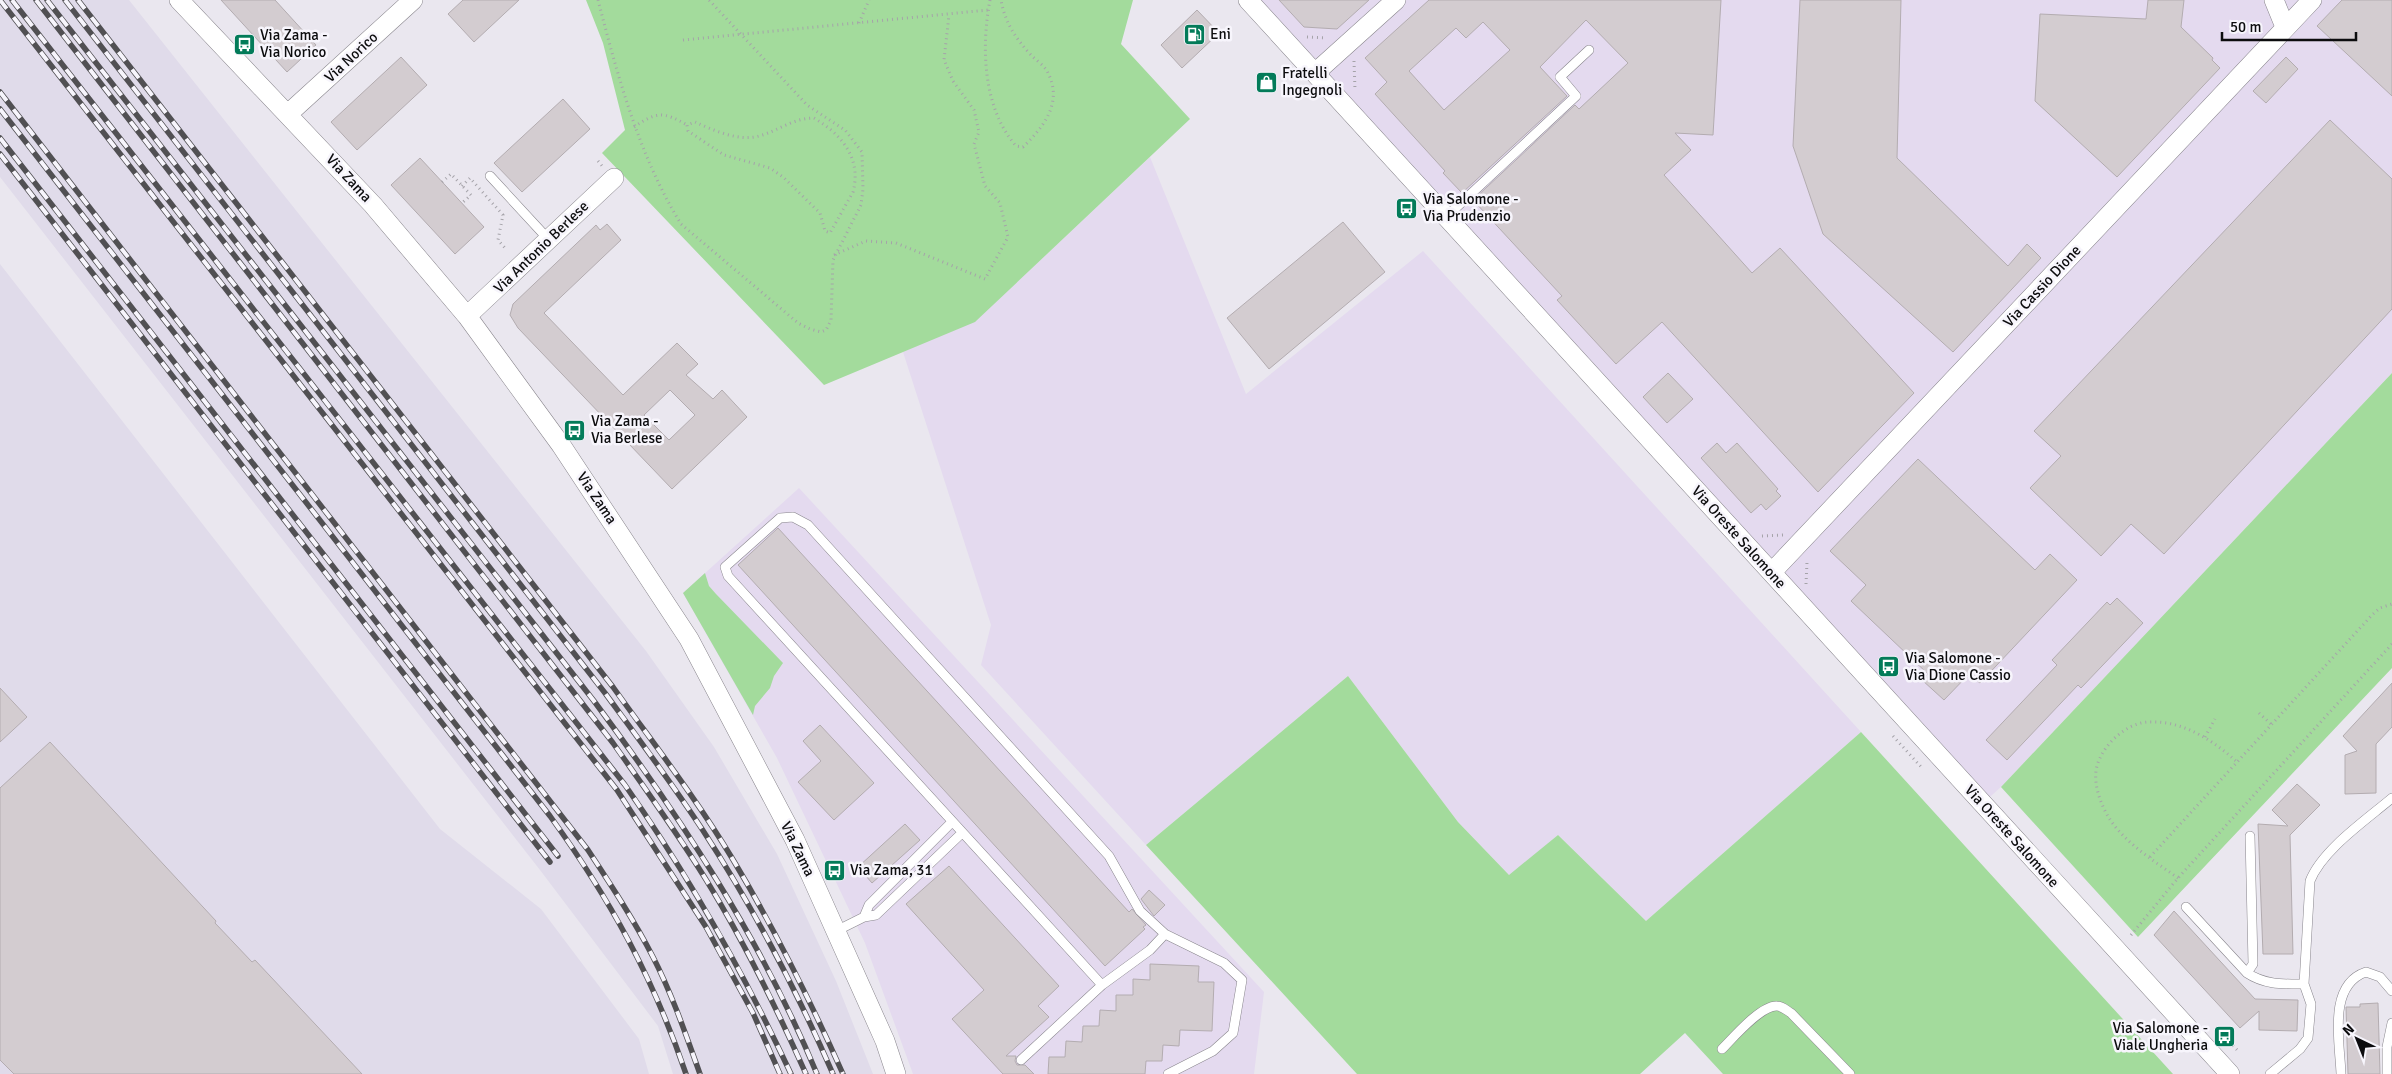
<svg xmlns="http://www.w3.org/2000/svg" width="2392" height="1074" font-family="Signika,sans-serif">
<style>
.built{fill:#e0dbea}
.industrial{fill:#e4daef}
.green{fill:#a3db9c}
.building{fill:#d3ccd0;stroke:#b3acb0;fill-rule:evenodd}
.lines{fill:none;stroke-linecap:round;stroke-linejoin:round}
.service-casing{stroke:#88858c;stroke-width:10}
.minor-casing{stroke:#88858c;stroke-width:20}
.path{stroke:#a5a3a9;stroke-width:3;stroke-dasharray:1 4;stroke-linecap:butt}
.service{stroke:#fff;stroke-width:9}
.minor{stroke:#fff;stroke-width:19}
.rail-casing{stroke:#515053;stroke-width:5.5}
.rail{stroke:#f7f5fc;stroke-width:4;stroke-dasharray:11;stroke-linecap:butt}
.labels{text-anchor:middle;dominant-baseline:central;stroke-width:5;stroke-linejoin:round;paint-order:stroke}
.poi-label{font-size:15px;fill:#0c0c0e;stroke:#f7f5fc;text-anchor:start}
.street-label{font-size:15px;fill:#0c0c0e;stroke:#f7f5fc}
</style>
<rect width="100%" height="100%" fill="#eae7ef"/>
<path class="built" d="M 0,0 L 129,0 L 646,651 L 714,747 L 777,854 L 836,981 L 873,1074 L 673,1074 L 658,1026 L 540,870 L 0,177 Z
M 0,264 L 440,829 L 541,909 L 639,1039 L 649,1074 L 0,1074 Z"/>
<path class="industrial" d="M 1248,0 L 2392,0 L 2392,373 L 2001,787 L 1983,803 Z
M 1150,157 L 1246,394 L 1423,251 L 1861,732 L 1646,921 L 1558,835 L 1510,876 L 1458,822 L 1348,676 L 1146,845 L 981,665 L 991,625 L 903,352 L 980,317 Z
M 799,488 L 1264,992 L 1254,1074 L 913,1074 L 865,943 L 777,758 L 683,593 Z"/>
<path class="green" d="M 586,0 L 1133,0 L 1121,44 L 1190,119 L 975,322 L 824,385 L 602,153 L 625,130 L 603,43 Z
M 2392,373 L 2392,668 L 2138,937 L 2001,787 Z
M 705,573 L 709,586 L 716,594 L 783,663 L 774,676 L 770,688 L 755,706 L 753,715 L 683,593 Z
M 1348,676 L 1458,822 L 1509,875 L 1558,835 L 1646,921 L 1861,732 L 2173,1074 L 1723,1074 L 1685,1033 L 1640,1074 L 1357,1074 L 1146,845 Z"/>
<path class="building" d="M 221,0 L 275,0 L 316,45 L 287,72 Z
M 463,0 L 519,0 L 474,42 L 448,14 Z
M 1279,0 L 1369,0 L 1337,29 L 1304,27 Z
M 1429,0 L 1721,0 L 1713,135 L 1675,133 L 1691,150 L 1664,175 L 1752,273 L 1780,248 L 1914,393 L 1818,492 L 1662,322 L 1616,364 L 1557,300 L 1562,296 L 1473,200 L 1575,105 L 1579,109 L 1628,63 L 1586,20 L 1540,67 L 1567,96 L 1462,193 L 1443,173 L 1445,171 L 1375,94 L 1387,82 L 1365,58 ZM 1483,22 L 1510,50 L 1444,110 L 1409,71 L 1456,28 L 1466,38 Z
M 1800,0 L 1901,0 L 1897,158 L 2008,266 L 2027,244 L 2041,258 L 1953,352 L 1823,234 L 1793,146 Z
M 2148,0 L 2184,0 L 2181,27 L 2213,58 L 2212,60 L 2220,68 L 2117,177 L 2035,101 L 2040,14 L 2146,19 Z
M 2342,0 L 2392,0 L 2392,96 L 2317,26 Z
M 1197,10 L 1219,33 L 1182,68 L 1161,45 Z
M 401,57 L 427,85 L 357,150 L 331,122 Z
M 2286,57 L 2298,69 L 2266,103 L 2253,91 Z
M 563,99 L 590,129 L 522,192 L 494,163 Z
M 2330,120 L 2392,179 L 2392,309 L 2164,554 L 2131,524 L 2101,556 L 2030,488 L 2061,456 L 2034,431 Z
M 420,158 L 484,227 L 455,254 L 391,185 Z
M 1343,222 L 1385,272 L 1269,369 L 1227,318 Z
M 607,224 L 621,240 L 544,313 L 623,395 L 677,343 L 698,364 L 686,375 L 713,399 L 722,390 L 747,417 L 672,489 L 518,328 L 510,315 L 513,304 L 596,225 L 600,230 ZM 670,390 L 695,415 L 669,440 L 644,415 Z
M 1668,373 L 1693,399 L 1667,423 L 1643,397 Z
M 1717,443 L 1726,453 L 1737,443 L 1778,489 L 1776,491 L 1781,496 L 1766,510 L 1761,504 L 1751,513 L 1701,458 Z
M 1918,459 L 2035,570 L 2050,554 L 2077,580 L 1980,683 L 1969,674 L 1944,700 L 1922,680 L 1928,674 L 1851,601 L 1866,585 L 1830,551 Z
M 778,528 L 1129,912 L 1132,909 L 1146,925 L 1143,927 L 1145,929 L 1105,966 L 738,565 Z
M 2117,598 L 2143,623 L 2081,688 L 2078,685 L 2007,760 L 1986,740 L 2057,665 L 2052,660 L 2107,602 L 2110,605 Z
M 2392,683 L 2392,727 L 2376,744 L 2376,793 L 2345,794 L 2345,755 L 2357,751 L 2343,736 Z
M 0,688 L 27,717 L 0,742 Z
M 820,725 L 874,783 L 834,820 L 798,782 L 821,761 L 803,741 Z
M 50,742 L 216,921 L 215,923 L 252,962 L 255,960 L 362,1074 L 14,1074 L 0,1060 L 0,788 Z
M 2297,784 L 2320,805 L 2290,835 L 2293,954 L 2263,954 L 2258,824 L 2288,826 L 2272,810 Z
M 905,824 L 920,840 L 872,883 L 858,867 Z
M 949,866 L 1059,986 L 1038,1006 L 1049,1017 L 1006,1056 L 1016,1056 L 1015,1061 L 1017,1065 L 1025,1065 L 1034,1074 L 1003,1074 L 952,1019 L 984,990 L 906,904 Z
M 1149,890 L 1165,905 L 1154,916 L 1141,899 Z
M 2174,911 L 2255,999 L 2298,1000 L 2297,1031 L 2259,1030 L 2259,1011 L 2240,1028 L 2154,935 Z
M 1150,964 L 1199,966 L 1198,982 L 1214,982 L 1212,1031 L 1180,1030 L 1179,1046 L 1163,1045 L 1162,1061 L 1146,1061 L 1145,1074 L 1048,1074 L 1049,1057 L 1065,1057 L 1066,1041 L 1082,1042 L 1083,1026 L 1099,1026 L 1100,1010 L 1116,1011 L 1116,995 L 1133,995 L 1133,979 L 1150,980 Z
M 2378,1003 L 2380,1074 L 2348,1074 L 2346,1007 L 2360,1007 L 2360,1004 Z"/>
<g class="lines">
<defs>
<path id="service" d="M 490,176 L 549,240
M 1446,217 L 1576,96 L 1560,77 L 1589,50
M 2186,907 L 2247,973 C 2265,985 2283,984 2304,984
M 864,917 L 869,905 L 952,822
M 836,931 L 864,917 L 876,915 L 962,833
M 2247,973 L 2253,964 L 2250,836
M 1102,985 L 728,576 L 725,567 L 780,518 L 793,517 L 808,525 L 1109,856 L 1140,911 L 1165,934 L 1224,963 L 1242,980 L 1233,1033 L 1213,1051 L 1168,1074
M 1722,1049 C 1733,1038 1761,1005 1777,1006 C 1782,1006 1786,1010 1791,1013 L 1850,1074
M 1021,1060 L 1102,985 L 1150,950 L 1165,934
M 2270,1074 L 2300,1049 L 2308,1038 L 2311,1004 L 2304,984 L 2310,881 C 2322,850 2366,820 2392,798
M 2341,1074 C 2340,1043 2327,985 2366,972 L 2380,977 L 2392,991
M 2387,1074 L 2387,1047 L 2392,1023"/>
<path id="minor" d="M 179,0 L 373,205 L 467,316 L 561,445 L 689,639 L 795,840 L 885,1041 L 896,1074
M 1248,0 L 2230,1074
M 2274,0 L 2285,27
M 1315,73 L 1396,0
M 288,114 L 413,0
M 467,316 L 614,178
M 1772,572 L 2312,0"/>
</defs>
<use href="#service" class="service-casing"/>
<use href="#minor" class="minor-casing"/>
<path class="path" d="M 598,0 C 618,77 639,156 681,224 L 798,323 L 810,329 L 821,332 L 826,330 L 831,320 L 833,260 L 861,205 L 863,189 L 862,152 L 845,130 L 807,105 L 709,0
M 990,0 C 981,48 983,108 1016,146 L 1023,147 C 1044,127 1063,102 1048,73 C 1045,66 1037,61 1032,56 C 1016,39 1005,23 1001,0
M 859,23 L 869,0
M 1307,37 L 1326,38
M 683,40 L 988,10
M 1354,61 L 1355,90
M 814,118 C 841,134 862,158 853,192 L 830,233 L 825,231 L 820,213 L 783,177 L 770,168 L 724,155 L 688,131 L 687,125 L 695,122 C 713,130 739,142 759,136 C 778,131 793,118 814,118 Z
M 634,127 C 656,112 663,111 687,125
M 598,161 L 603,167
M 442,182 L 451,174 L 471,195 L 462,203
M 462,186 L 470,178 L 503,215 L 498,240 L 506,249
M 834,255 L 866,241 L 896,243 L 985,279 L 1008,237 L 1000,203 L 985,186 L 974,144 L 979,132 L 974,110 L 953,81 L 944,60 L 949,15
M 1762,536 L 1783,535
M 1806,584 L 1807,562
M 2259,713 L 2271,724
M 1893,736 L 1923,769
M 2205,737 L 2215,719
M 2150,857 L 2372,615 L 2380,608 L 2392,604
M 2178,878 C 2154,861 2125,843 2109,818 C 2101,805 2094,786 2096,771 C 2099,748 2125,723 2148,722 C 2182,720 2213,740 2237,762
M 2131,935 L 2178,878 L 2392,644
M 2216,1027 L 2238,1051"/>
<use href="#service" class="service"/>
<use href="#minor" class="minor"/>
<defs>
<path id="rail" d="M 0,0 L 617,790 L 706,927 L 753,1013 L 780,1074
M 12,0 L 625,785 C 690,878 743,971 791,1074
M 36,0 L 613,743 C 644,787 676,831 705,878 C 744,941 776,1007 806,1074
M 47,0 L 594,701 C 681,818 761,939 817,1074
M 65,0 L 605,693 C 638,738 671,782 702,829 C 753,907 796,989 833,1074
M 78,0 L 613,687 C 653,743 696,798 732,858 C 774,928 810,1000 843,1074
M 0,92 L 588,850 C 611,885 634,920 653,957 C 672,994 686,1035 700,1074
M 0,109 L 550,816 C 610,899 653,977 686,1074
M 0,138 L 558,856
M 0,154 L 550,862"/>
</defs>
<use href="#rail" class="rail-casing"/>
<use href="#rail" class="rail"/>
</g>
<defs>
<symbol id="fuel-square" viewBox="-11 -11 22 22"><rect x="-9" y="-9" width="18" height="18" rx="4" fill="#037b59" stroke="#f7f5fc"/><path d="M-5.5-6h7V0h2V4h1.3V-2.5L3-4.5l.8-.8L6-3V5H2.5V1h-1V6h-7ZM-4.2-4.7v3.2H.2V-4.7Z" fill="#fff"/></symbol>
<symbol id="bus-square" viewBox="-11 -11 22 22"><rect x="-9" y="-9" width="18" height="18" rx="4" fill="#037b59" stroke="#f7f5fc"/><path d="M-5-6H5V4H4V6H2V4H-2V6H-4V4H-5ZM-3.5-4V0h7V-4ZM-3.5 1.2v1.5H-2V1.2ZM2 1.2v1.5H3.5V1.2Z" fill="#fff"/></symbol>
<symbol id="shop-square" viewBox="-11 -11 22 22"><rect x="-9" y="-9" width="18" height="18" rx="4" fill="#037b59" stroke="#f7f5fc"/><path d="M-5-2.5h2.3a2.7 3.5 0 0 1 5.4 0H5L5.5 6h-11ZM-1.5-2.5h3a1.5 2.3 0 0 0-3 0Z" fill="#fff"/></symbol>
</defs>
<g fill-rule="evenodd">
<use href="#fuel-square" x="1182" y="22" width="25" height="25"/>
<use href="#bus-square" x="232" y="32" width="25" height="25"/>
<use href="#shop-square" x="1254" y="70" width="25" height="25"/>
<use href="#bus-square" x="1394" y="196" width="25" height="25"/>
<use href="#bus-square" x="562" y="418" width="25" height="25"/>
<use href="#bus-square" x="1876" y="654" width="25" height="25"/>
<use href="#bus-square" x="822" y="858" width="25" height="25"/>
<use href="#bus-square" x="2212" y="1024" width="25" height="25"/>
</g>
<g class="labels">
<g class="poi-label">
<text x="1210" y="34">Eni</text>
<text x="260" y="35">Via Zama -<tspan x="260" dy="17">Via Norico</tspan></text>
<text x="1282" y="73">Fratelli<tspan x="1282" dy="17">Ingegnoli</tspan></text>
<text x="1423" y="199">Via Salomone -<tspan x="1423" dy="17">Via Prudenzio</tspan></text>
<text x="591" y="421">Via Zama -<tspan x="591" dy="17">Via Berlese</tspan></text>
<text x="1905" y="658">Via Salomone -<tspan x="1905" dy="17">Via Dione Cassio</tspan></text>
<text x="850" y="870">Via Zama, 31</text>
<text x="2208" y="1028" text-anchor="end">Via Salomone -<tspan x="2208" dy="17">Viale Ungheria</tspan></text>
</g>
<g class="street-label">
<text transform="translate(351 57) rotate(-43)">Via Norico</text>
<text transform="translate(349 178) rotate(47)">Via Zama</text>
<text transform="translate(541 247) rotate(-44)">Via Antonio Berlese</text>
<text transform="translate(2042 286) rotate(-47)">Via Cassio Dione</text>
<text transform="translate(597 498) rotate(56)">Via Zama</text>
<text transform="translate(1739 537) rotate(48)">Via Oreste Salomone</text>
<text transform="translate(2012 836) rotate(48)">Via Oreste Salomone</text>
<text transform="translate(798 849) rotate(64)">Via Zama</text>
</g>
</g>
<g transform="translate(2357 1039) rotate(317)" stroke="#f7f5fc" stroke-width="4" paint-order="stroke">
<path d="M0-4L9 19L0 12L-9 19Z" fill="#0c0c0e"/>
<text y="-8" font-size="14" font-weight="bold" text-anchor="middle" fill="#0c0c0e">N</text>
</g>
<path d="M2222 32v8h134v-8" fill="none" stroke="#0c0c0e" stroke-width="2.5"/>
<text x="2230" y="32" font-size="15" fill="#0c0c0e" stroke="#f7f5fc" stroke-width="4" paint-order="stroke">50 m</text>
</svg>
